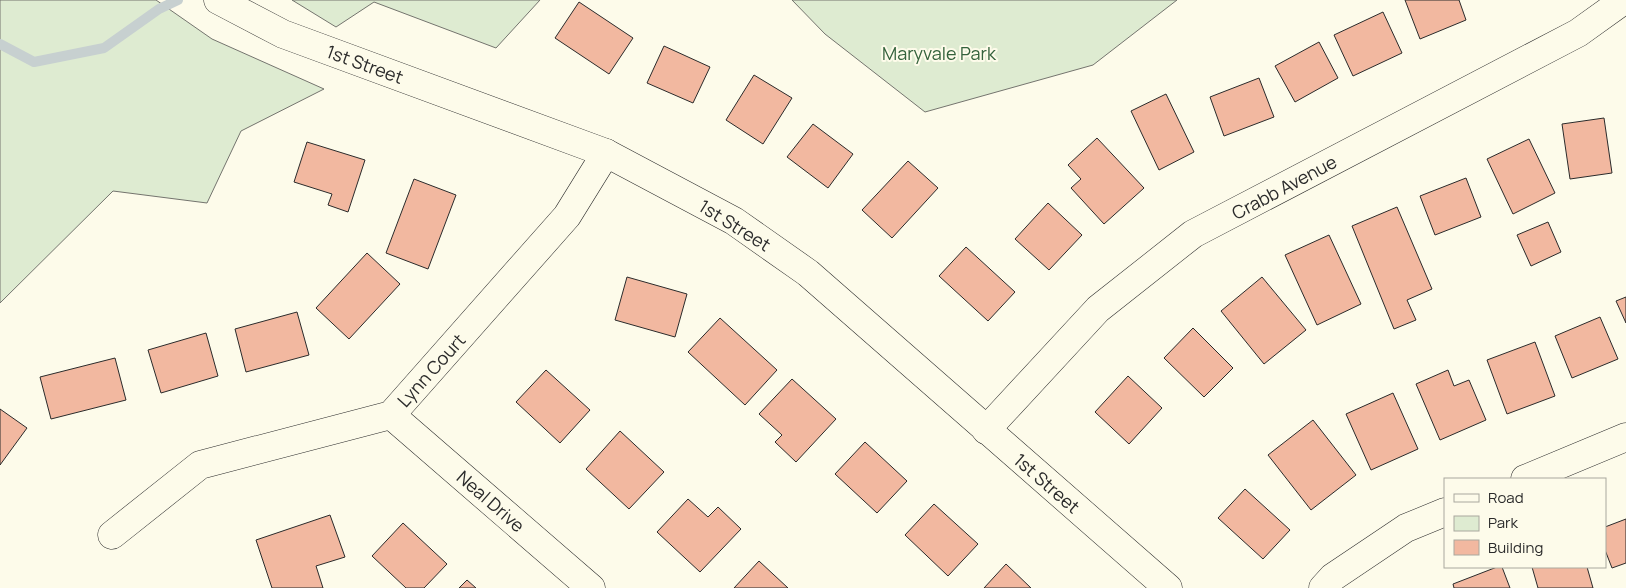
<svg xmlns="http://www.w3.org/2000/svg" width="1626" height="588" font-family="Manrope,sans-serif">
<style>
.green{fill:#deebd1;stroke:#74746e}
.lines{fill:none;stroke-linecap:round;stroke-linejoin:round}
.stream{stroke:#c7d0d0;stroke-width:10}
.building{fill:#f2b8a0;stroke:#2b2b2b}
.minor-casing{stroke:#2b2b2b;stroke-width:29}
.tertiary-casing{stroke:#2b2b2b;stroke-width:29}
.minor{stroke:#fdfbea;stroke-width:28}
.tertiary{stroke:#fdfbea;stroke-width:28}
.labels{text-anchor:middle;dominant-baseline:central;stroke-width:4;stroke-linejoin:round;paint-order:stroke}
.park-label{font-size:18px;fill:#34623c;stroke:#fdfbea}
.street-label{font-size:18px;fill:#2b2b2b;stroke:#fdfbea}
</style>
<rect width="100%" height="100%" fill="#fdfbea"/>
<path class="green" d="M 0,0 L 156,0 L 212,39 L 324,89 L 241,131 L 207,203 L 113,191 L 0,303 Z
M 292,0 L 540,0 L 496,48 L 374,2 L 336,27 Z
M 792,0 L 1177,0 L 1093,65 L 925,112 L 825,34 Z"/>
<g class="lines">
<path class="stream" d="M 0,44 L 34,62 L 104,48 L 159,9 L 178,0"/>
</g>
<path class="building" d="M 1405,0 L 1459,0 L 1466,20 L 1420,39 Z
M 579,2 L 633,38 L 609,74 L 555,38 Z
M 1383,12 L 1402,53 L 1353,76 L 1334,35 Z
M 1319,42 L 1338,78 L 1295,102 L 1275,66 Z
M 664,46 L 710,67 L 693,103 L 647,83 Z
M 754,75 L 792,98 L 763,144 L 726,120 Z
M 1259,78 L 1274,117 L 1224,136 L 1210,97 Z
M 1166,94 L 1194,152 L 1159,170 L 1131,111 Z
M 1604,118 L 1612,173 L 1570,179 L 1562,124 Z
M 813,124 L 853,154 L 828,188 L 787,157 Z
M 1097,138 L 1144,188 L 1104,224 L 1071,188 L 1081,179 L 1068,165 Z
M 1529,139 L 1555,193 L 1513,214 L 1487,159 Z
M 307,142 L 365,160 L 348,212 L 328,205 L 332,194 L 294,182 Z
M 908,161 L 938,188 L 892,238 L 862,210 Z
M 1466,178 L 1481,217 L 1435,235 L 1420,196 Z
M 414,179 L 456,195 L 428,269 L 386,253 Z
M 1048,203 L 1082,235 L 1049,270 L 1015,239 Z
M 1397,207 L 1432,289 L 1407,300 L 1416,320 L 1394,329 L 1352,226 Z
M 1548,222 L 1561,252 L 1531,266 L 1517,235 Z
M 1329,235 L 1361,304 L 1317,325 L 1285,255 Z
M 966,247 L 1015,292 L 988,321 L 939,276 Z
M 367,253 L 400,284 L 349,339 L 316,308 Z
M 627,277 L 687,294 L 675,337 L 615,320 Z
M 1262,277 L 1306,330 L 1264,364 L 1221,311 Z
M 1626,297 L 1626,323 L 1616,301 Z
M 297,312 L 309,355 L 246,372 L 235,329 Z
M 1600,317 L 1618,359 L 1572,378 L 1555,336 Z
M 720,318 L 777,370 L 745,405 L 688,352 Z
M 1193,328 L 1233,368 L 1204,397 L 1164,358 Z
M 206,333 L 218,376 L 161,393 L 148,350 Z
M 1535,342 L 1555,396 L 1507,414 L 1487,360 Z
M 115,358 L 126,400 L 51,419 L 40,377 Z
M 546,370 L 590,410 L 560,443 L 516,402 Z
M 1448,370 L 1454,386 L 1469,380 L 1486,420 L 1440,440 L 1416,384 Z
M 1128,376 L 1162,408 L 1129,444 L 1095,412 Z
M 792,379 L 836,419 L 796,462 L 775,442 L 782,435 L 759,414 Z
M 1393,393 L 1418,449 L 1371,470 L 1346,414 Z
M 0,409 L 27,428 L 0,465 Z
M 1313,420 L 1356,475 L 1311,510 L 1268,455 Z
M 620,431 L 664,472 L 629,509 L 586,469 Z
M 865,442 L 907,481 L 877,513 L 835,474 Z
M 1245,489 L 1290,530 L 1263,559 L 1218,518 Z
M 688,499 L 708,517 L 718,507 L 741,529 L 700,572 L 657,532 Z
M 934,504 L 978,544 L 948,576 L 905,535 Z
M 330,515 L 345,557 L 316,566 L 323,588 L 272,588 L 256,540 Z
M 1626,519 L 1626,563 L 1612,568 L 1605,550 L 1605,527 Z
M 403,523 L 447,564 L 424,588 L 406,588 L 372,556 Z
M 759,561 L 788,588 L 734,588 Z
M 1006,564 L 1031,588 L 984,588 Z
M 1497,567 L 1502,567 L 1510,588 L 1454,588 L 1453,584 Z
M 1532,567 L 1587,567 L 1593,588 L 1538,588 Z
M 467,580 L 476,588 L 459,588 Z"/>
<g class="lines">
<defs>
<path id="minor" d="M 391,415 L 591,588
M 986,430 L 1098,309 L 1193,234 L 1578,33 L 1624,0
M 1525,479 L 1626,437
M 112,535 L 200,465 L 391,415 L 567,216 L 606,153
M 1323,588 L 1333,577 L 1406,528 L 1445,512"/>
<path id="tertiary" d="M 218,0 L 283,34 L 606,153 L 734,221 L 808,273 L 1168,588"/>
</defs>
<use href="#minor" class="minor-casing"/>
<use href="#tertiary" class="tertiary-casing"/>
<use href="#minor" class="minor"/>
<use href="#tertiary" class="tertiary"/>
</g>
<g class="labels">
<g class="park-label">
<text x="939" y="53">Maryvale Park</text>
</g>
<g class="street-label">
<text transform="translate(365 64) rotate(20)">1st Street</text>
<text transform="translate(1284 187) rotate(-28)">Crabb Avenue</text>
<text transform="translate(735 225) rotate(32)">1st Street</text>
<text transform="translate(431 370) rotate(-48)">Lynn Court</text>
<text transform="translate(1047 483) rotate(41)">1st Street</text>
<text transform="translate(491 501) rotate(41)">Neal Drive</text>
</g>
</g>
<rect x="1444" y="478" width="162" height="90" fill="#fdfbea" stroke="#a9a89e"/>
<rect x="1454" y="494" width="25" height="8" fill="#fdfbea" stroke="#a9a89e"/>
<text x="1488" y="503" font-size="15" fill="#2b2b2b">Road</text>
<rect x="1454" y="516" width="25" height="15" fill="#deebd1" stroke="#a9a89e"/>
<text x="1488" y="528" font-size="15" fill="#2b2b2b">Park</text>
<rect x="1454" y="540" width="25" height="15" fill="#f2b8a0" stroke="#a9a89e"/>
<text x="1488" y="553" font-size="15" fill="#2b2b2b">Building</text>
</svg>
